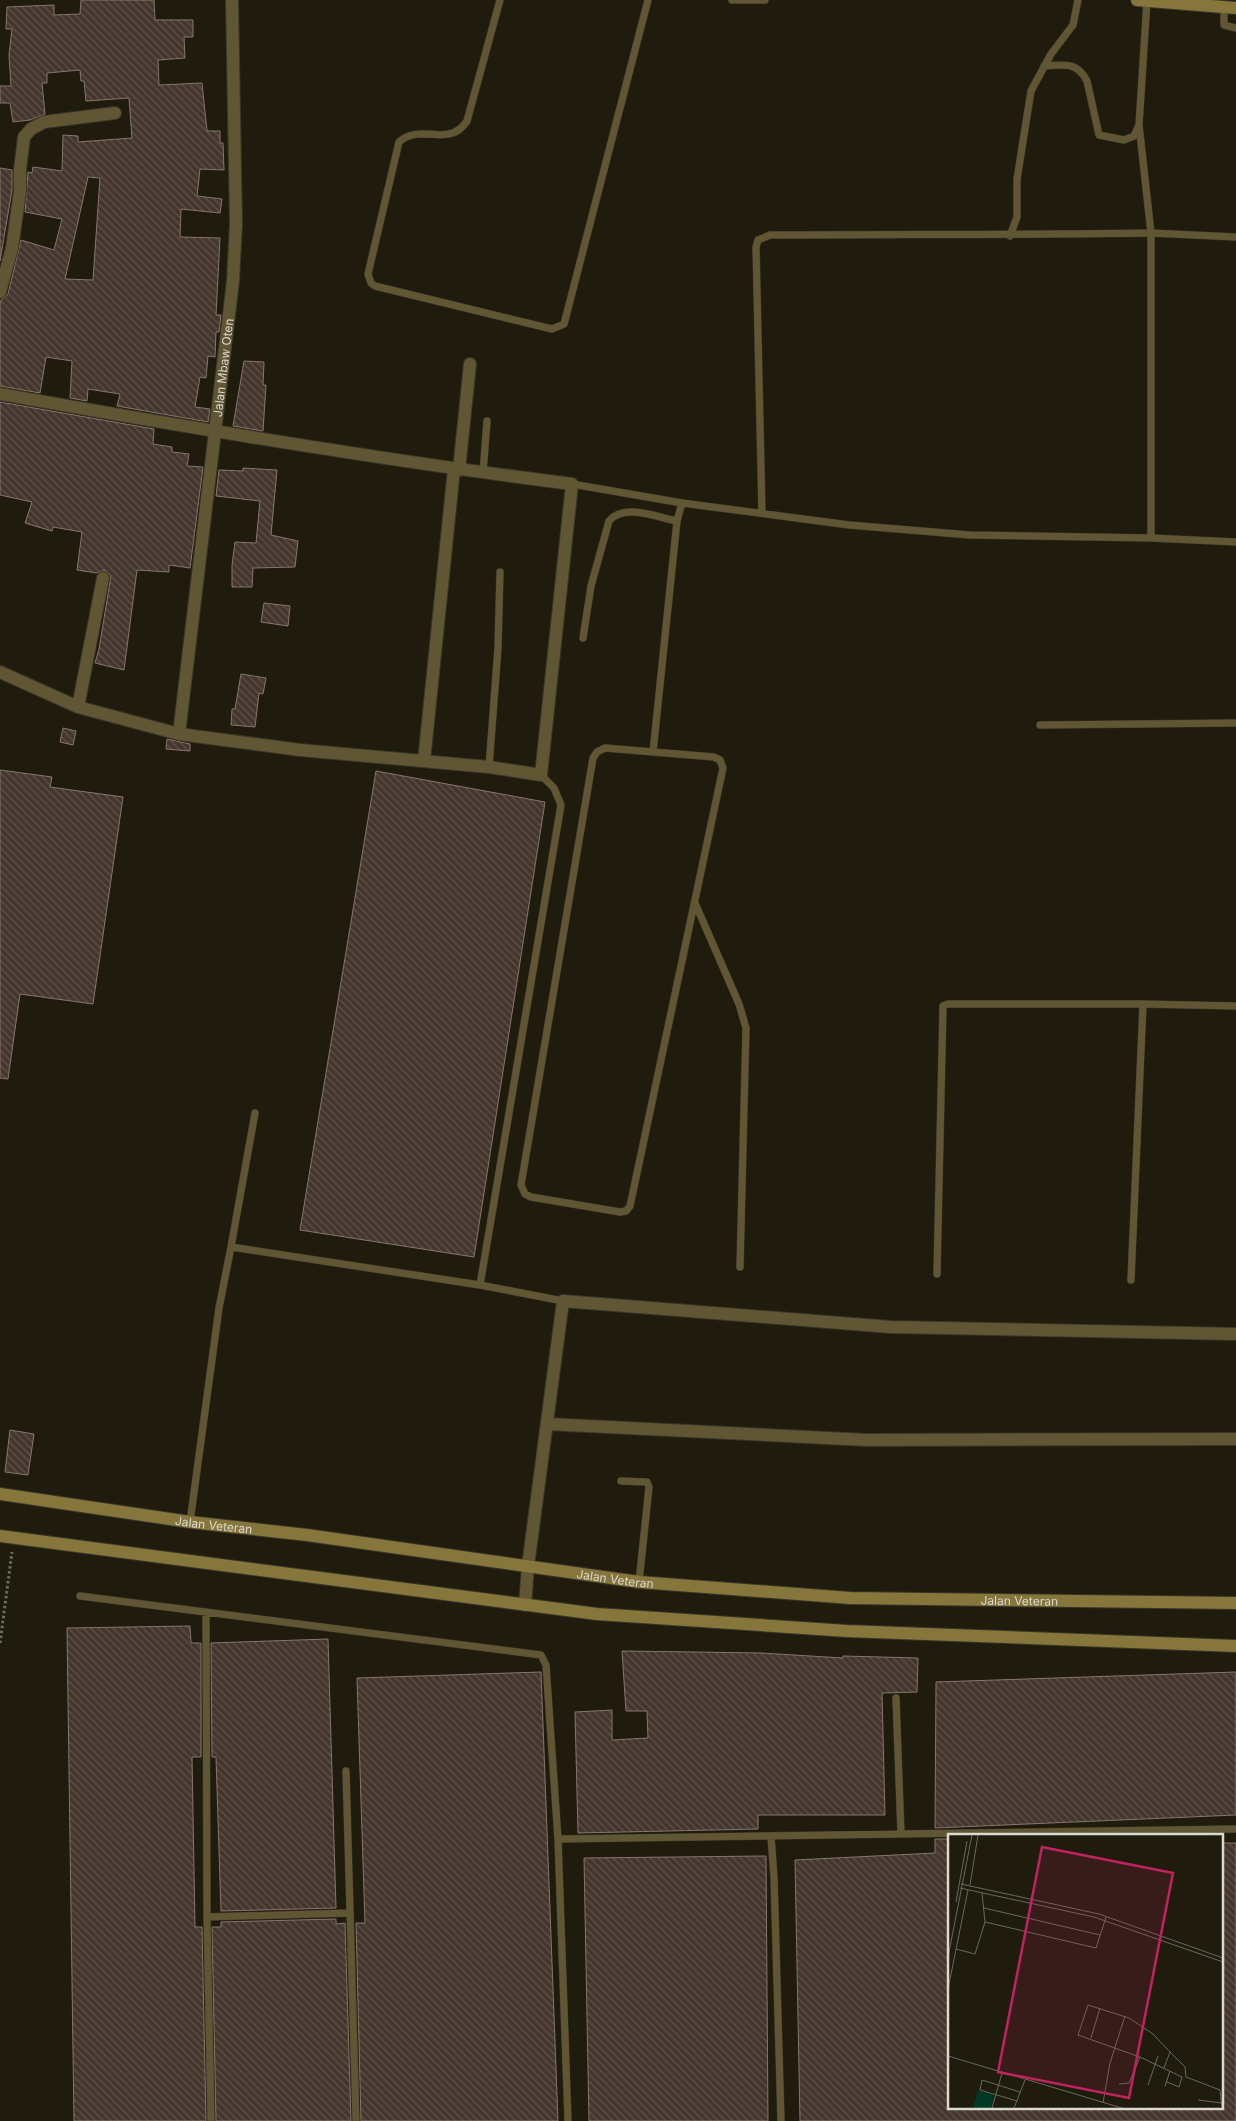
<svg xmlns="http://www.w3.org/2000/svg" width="1236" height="2121" font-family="Inter,sans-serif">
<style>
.building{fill:url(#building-back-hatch);stroke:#88766e;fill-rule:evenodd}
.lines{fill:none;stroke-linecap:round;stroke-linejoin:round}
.lane-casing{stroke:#393629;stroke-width:8}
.street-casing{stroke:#393629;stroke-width:14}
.secondary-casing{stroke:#393629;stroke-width:14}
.path{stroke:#6f6d61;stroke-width:3;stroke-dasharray:2.5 2.5;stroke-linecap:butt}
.lane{stroke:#605633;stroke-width:7}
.street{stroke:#605633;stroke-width:12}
.secondary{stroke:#87763c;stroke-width:12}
.labels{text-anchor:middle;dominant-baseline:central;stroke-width:4;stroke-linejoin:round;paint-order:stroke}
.street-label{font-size:12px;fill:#dad9d0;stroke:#161306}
.inset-road{fill:none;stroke:#6a685c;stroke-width:1}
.view{fill:#c32261;fill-opacity:0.15;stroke:#c32261;stroke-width:2.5}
.inset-edge{fill:none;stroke:#dad9d0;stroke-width:2.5}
</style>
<defs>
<pattern id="building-back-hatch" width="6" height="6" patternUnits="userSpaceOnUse" patternTransform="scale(1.25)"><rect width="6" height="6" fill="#44352d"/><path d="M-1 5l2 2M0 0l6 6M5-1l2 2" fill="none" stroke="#5e524a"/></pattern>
</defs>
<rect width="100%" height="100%" fill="#1f1c0e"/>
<path class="building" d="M 81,0 L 154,0 L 155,20 L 193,20 L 193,37 L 184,37 L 185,58 L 158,60 L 159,85 L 202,83 L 207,131 L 220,131 L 220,143 L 223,143 L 224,170 L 200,169 L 197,196 L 222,199 L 220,213 L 181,209 L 180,237 L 220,238 L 216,315 L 221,315 L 219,332 L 216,332 L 215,357 L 208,356 L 206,378 L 200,377 L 195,407 L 210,409 L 208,422 L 117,406 L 120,394 L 88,389 L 87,401 L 70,398 L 72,361 L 46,357 L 40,393 L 0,386 L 0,304 L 1,300 L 8,294 L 21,240 L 54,250 L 62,219 L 25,212 L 28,172 L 32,173 L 33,167 L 62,171 L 63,135 L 78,136 L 78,142 L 132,138 L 129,98 L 86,101 L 84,81 L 81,81 L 80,70 L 47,73 L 47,83 L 42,83 L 45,114 L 30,120 L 13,122 L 10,103 L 0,103 L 0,86 L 11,86 L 9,55 L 12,29 L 6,29 L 7,7 L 54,5 L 54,15 L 80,14 ZM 88,177 L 100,178 L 93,280 L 65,279 Z
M 0,168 L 12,170 L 12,190 L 0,261 Z
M 244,361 L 264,362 L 263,385 L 266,385 L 263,431 L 233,426 Z
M 0,402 L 154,429 L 153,444 L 172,447 L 172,452 L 189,454 L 187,466 L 203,467 L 190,568 L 169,565 L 169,572 L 137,570 L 124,670 L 95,663 L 99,649 L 111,576 L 104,570 L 97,573 L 77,570 L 82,532 L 53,527 L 52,531 L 25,523 L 32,502 L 0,495 Z
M 243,468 L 277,470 L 271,535 L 298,541 L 295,567 L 253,568 L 252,587 L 232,587 L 232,565 L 235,542 L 256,543 L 260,501 L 216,496 L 219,470 L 243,471 Z
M 264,603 L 290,606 L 288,626 L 261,622 Z
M 241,674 L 266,678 L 263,694 L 259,693 L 255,727 L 231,725 L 232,709 L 235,709 Z
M 63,728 L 76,731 L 73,745 L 60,742 Z
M 167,739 L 190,744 L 190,751 L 166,749 Z
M 0,770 L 52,777 L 50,787 L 123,797 L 93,1004 L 20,994 L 8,1079 L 0,1078 Z
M 376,771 L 545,802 L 474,1257 L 300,1230 Z
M 10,1430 L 34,1434 L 28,1475 L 5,1472 Z
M 190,1626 L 191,1643 L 201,1643 L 201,1757 L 192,1757 L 195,1927 L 202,1927 L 206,2121 L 74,2121 L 67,1628 Z
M 328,1639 L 336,1908 L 221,1911 L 216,1757 L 212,1757 L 211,1643 Z
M 622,1651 L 761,1653 L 843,1658 L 843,1656 L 918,1658 L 917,1692 L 882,1693 L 885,1815 L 758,1815 L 758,1829 L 578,1833 L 575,1712 L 612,1710 L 612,1740 L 648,1738 L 647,1711 L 626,1711 Z
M 541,1672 L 558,2121 L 361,2121 L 356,1923 L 365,1923 L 357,1678 Z
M 1236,1672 L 1236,1815 L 935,1828 L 936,1682 Z
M 935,1839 L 950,1839 L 950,2107 L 1222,2107 L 1222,1843 L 1236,1843 L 1236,2121 L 800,2121 L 795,1860 L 935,1853 Z
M 766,1856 L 768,2121 L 589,2121 L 584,1858 Z
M 336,1919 L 336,1924 L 345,1923 L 351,2121 L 216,2121 L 212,1927 L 221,1927 L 221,1922 Z"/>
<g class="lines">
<defs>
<path id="lane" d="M 500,0 L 467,121 C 449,149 421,122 399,142 L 368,274 L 371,283 L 375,286 L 552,329 L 564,324 L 648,0
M 732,0 L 765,0
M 1224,7 L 1224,25 L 1236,28
M 1044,66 C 1064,65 1077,61 1087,81 L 1099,135 L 1124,140 L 1134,136 L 1139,125 L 1147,1
M 1139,125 L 1151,233 L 1236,237
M 1010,236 L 1017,217 L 1017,179 L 1031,91 L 1051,54 L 1073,25 L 1078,0
M 483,473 L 487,421
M 572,484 L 682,503
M 762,513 L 756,247 L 758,240 L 770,235 C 897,234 1024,235 1151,233 L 1151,538
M 583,638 L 591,586 L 609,521 C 624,503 656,517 677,521
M 1040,725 L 1236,723
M 605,748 L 714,757 L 720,760 L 723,768 L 630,1206 L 626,1211 L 620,1212 L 531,1197 L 525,1194 L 521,1185 L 593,758 L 597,752 Z
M 653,752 L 677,521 L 682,503 L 849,525 L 970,535 L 1151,538 L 1236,542
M 489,767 L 498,648 L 500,572
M 695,903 L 739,1004 L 746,1028 L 740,1267
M 231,1247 L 255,1113
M 937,1274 L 943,1006 L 948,1004 L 1143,1004
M 1131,1280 L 1143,1004 L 1236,1006
M 480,1285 L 563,1301
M 621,1481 L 647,1482 L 649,1487 L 639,1582
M 190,1522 L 219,1308 L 231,1247 L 480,1285 L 561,805 L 554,788 L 541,775
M 80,1596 L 541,1655 L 546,1665 L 558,1839 L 568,2121
M 206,1612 L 207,1917 L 211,2121
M 896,1698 L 901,1834
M 346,1771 L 356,2121
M 771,1836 L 774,1877 L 781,2121
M 558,1839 L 1236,1829
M 207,1917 L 349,1913"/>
<g id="street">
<path d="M 0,292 L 12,248 L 20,191 L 20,170 L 24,137 L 31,129 L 44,122 L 115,113"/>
<path d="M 0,394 C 190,428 380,460 572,484 L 541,775 L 489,767 L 300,750 L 179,734 L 78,707 L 0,672"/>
<path d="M 459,470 L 470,364"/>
<path d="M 78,707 L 103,578"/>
<path id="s1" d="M 179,734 L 233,281 L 236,224 L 232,0"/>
<path d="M 424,761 L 454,469"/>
<path d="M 547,1424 L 867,1440 L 1236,1439"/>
<path d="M 525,1605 L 528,1566 L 563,1301 L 891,1327 L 1236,1334"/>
</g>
<g id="secondary">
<path d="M 1137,0 L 1236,8"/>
<path id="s2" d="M 0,1494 L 190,1522 L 307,1535 L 639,1582 L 850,1598 L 1236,1603"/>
<path d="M 0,1536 L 597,1614 L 847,1631 L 1236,1646"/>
</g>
</defs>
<use href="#lane" class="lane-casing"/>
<use href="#street" class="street-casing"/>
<use href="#secondary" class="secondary-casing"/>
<path class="path" d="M 0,1643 L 12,1552"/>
<use href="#lane" class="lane"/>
<use href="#street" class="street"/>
<use href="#secondary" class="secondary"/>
</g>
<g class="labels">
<g class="street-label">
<text stroke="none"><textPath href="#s1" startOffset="369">Jalan Mbaw Oten</textPath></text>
<text stroke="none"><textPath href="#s2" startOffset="216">Jalan Veteran</textPath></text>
<text stroke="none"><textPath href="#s2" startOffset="621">Jalan Veteran</textPath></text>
<text stroke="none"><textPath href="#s2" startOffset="1026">Jalan Veteran</textPath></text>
</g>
</g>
<g transform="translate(948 1834)">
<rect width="275" height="275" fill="#1f1c0e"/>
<path d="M 30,256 L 46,261 L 43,274 L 25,274 Z" fill="#003926"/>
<path class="inset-road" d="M 13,50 L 151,80 L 275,124M 22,51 L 30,1M 12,54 L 146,83 L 275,128M 8,68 L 19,7M 36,74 L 152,101M 37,88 L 148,114 L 158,83M 8,115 L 27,120 L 37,88 L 34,59M 0,123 L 24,1M 0,155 L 20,56M 143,204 L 152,174M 222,218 L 237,233 L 238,243 L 272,256 L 274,274M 0,222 L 174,274M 216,234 L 222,218 L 205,200 L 181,184 L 140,171 L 130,201 L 192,223 L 234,243 L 231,253 L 219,248M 171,250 L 181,249 L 192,223M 200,251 L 210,222M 217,252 L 222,237M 250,266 L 273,269M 69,267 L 32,256 L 34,246 L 72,258M 155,269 L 162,229 L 177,182M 44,274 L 54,239M 66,274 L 77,246"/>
<path class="view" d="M 94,13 L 225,39 L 181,264 L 50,238 Z"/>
<rect width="275" height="275" class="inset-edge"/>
</g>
</svg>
